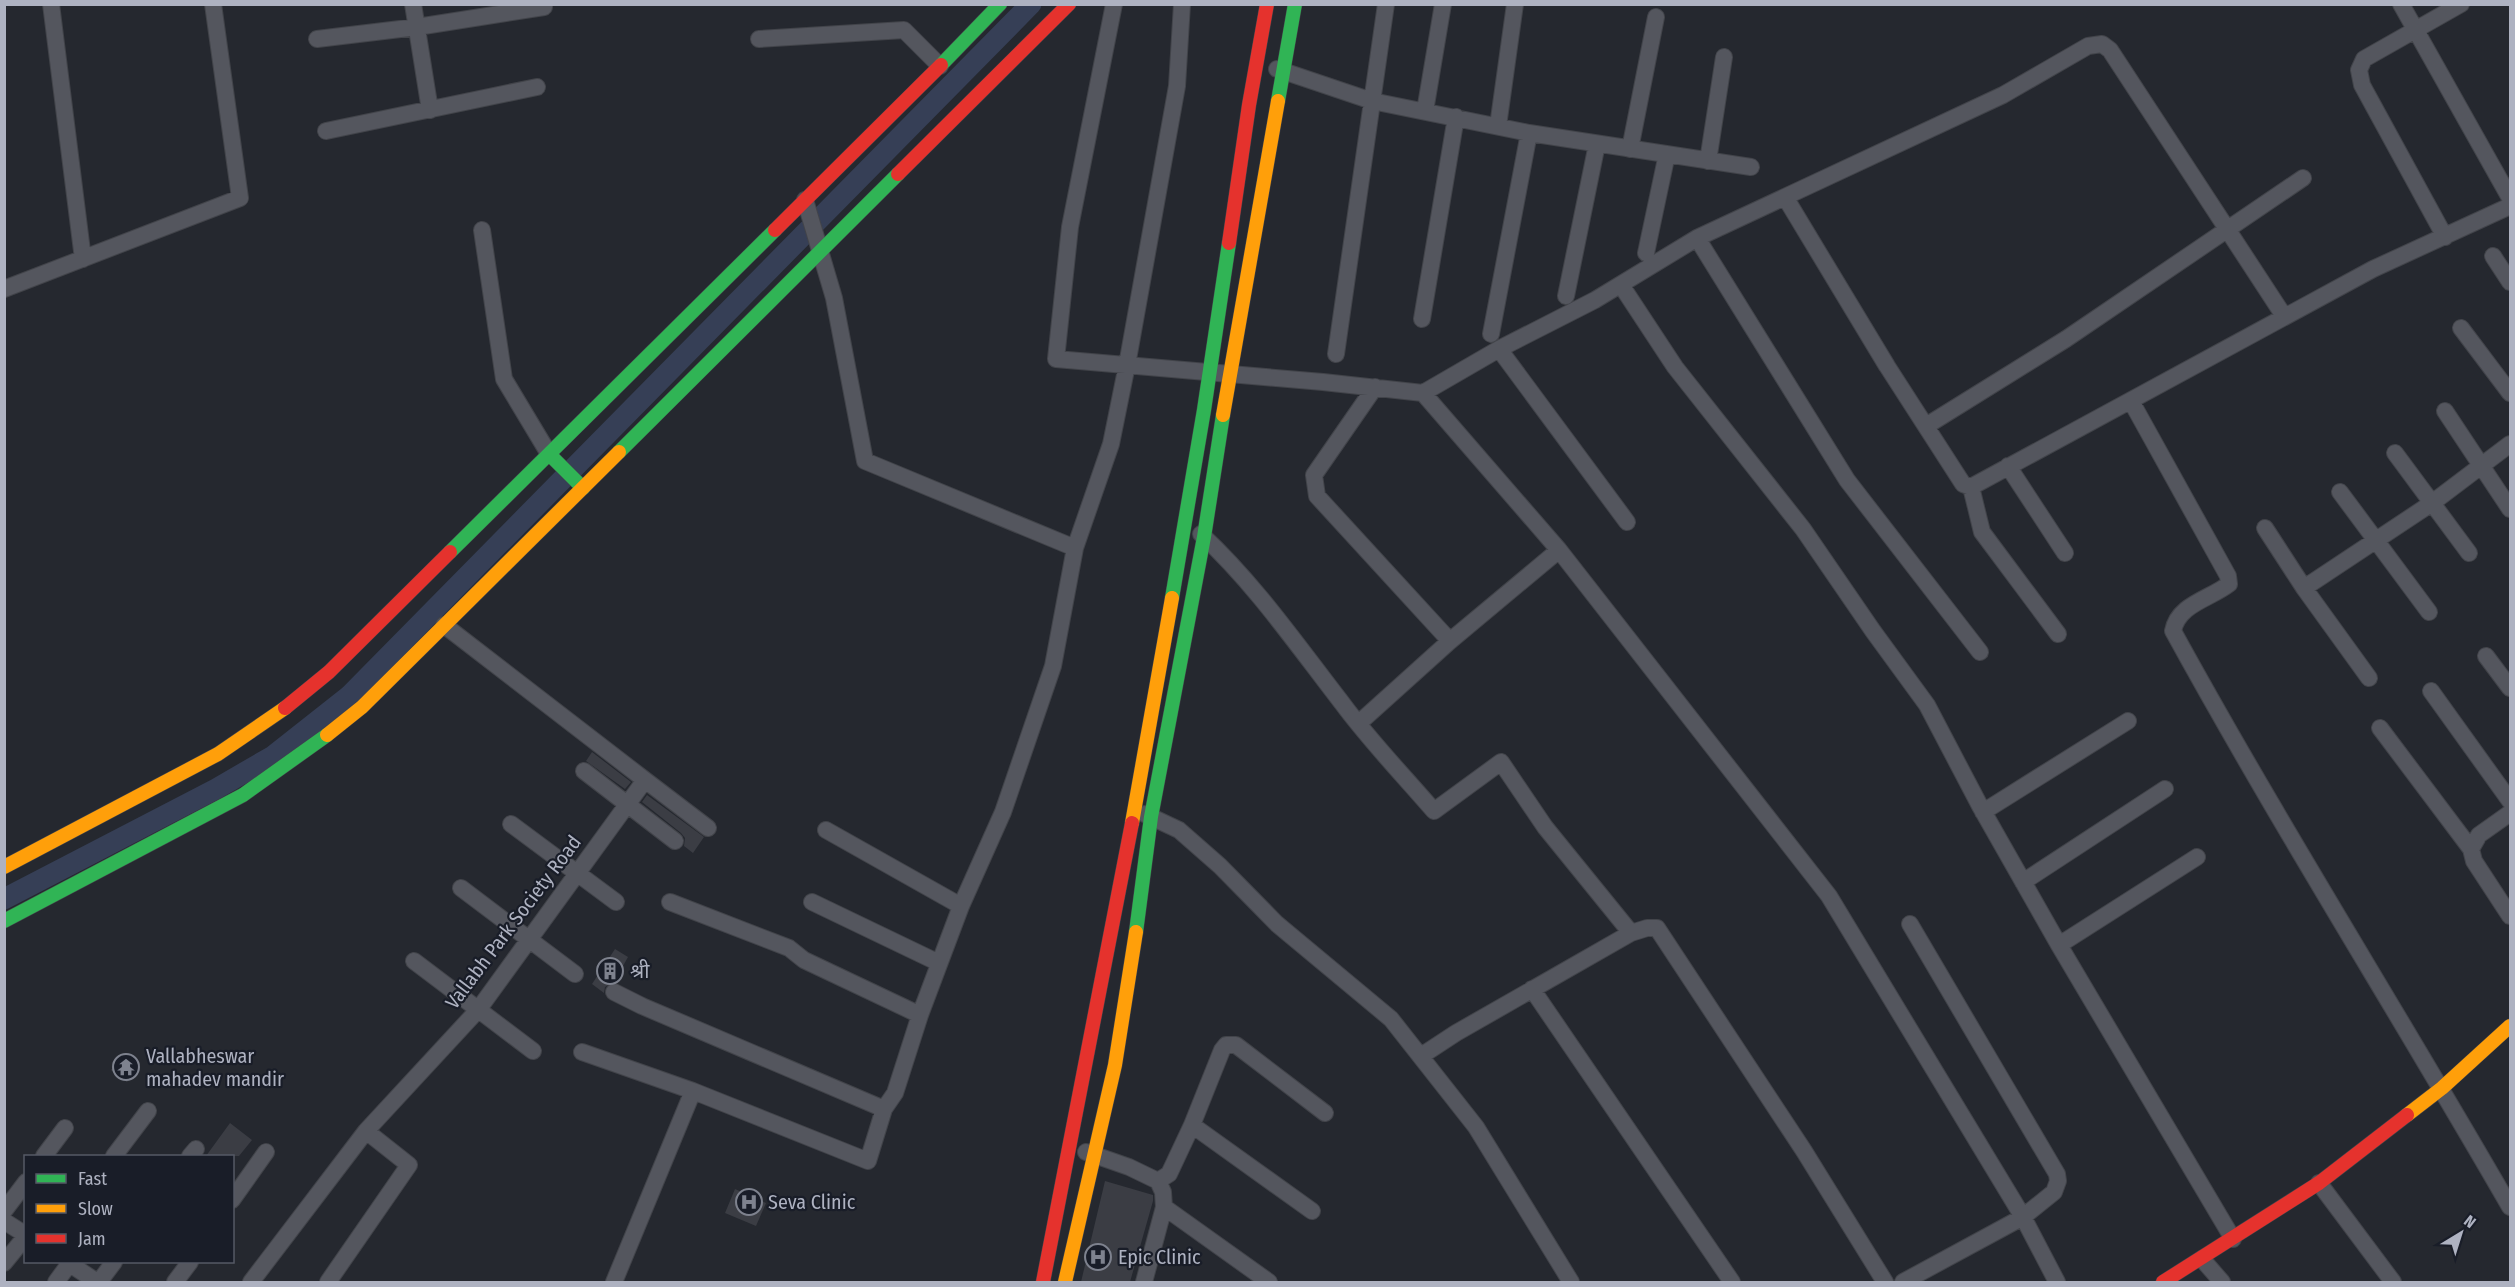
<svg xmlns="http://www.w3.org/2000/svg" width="2515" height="1287" font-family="'Fira Sans Condensed','Noto Sans Devanagari',sans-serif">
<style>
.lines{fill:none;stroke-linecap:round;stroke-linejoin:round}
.canal{stroke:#363f56;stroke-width:21}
.building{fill:#3b3d44}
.street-casing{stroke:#42444a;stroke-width:18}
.fast-casing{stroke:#42444a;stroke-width:15}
.slow-casing{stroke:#42444a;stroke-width:15}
.jam-casing{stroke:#42444a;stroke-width:15}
.street{stroke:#54565e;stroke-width:16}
.fast{stroke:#30b455;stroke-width:14}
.slow{stroke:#ff9f0a;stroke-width:14}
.jam{stroke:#e5322d;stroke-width:14}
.labels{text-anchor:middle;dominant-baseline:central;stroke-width:4.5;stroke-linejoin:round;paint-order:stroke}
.street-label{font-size:20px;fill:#aeb2c1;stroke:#191d28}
.poi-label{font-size:20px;fill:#aeb2c1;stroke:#191d28;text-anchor:start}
</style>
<rect width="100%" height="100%" fill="#25282f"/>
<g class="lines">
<path class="canal" d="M 4,899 L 216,789 L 273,756 L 349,696 L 1031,4"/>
</g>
<path class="building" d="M 592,752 L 631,782 L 625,789 L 586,761 Z
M 647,795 L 704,837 L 693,853 L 684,846 L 685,838 L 681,833 L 642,802 Z
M 615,949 L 628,957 L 614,982 L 605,987 L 604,993 L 592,984 Z
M 125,1053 L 140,1064 L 127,1082 L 111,1070 Z
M 230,1123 L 252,1140 L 239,1156 L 206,1156 Z
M 1105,1181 L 1153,1195 L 1153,1201 L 1130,1282 L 1081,1282 Z
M 735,1189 L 766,1203 L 756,1226 L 725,1213 Z"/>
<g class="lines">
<defs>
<path id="street" d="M 51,4 L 83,259
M 413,4 L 430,110
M 1114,4 L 1070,227 L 1056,359 L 1323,382 L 1423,393 L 1499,349 L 1595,300 L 1697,238 L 2003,95 L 2088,46 L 2102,44 L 2110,50 L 2284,316
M 2401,4 L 2510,198
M 317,39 L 417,27 L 544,7
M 759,39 L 904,30 L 940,66
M 1277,69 L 1372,101 L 1529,133 L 1751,167
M 1425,111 L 1443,4
M 1498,126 L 1515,4
M 326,131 L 537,87
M 1630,149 L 1656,17
M 1708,161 L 1724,57
M 1785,197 L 1887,366 L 1963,484 L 1971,487 L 2373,269 L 2510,206
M 805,200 L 834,298 L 865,461 L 1075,548
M 482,230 L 504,379 L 549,454
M 2445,237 L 2362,85 L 2359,70 L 2364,59 L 2461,4
M 1697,238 L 1847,480 L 1980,652
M 1646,253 L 1667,154
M 2493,256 L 2510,282
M 1621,285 L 1675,367 L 1803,529 L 1873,631 L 1927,705 L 1980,806 L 2059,945 L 2233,1239
M 4,289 L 240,198 L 213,4
M 1566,296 L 1597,144
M 1422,319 L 1456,117
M 2461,328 L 2510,393
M 1491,334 L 1529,133
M 1499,349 L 1627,522
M 1336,354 L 1386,4
M 1375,387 L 1314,475 L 1317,496 L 1450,641
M 1423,393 L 1559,550 L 1829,896 L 2023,1217 L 2057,1282
M 2131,401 L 2228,576 L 2229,584 C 2210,599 2178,604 2173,631 C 2280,826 2399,1014 2510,1207
M 2445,411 L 2510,509
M 1926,426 L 2066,339 L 2303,178
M 2395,453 L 2469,553
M 2008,466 L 2065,553
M 1971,487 L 1982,532 L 2058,634
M 2340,492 L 2429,612
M 2265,528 L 2304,588 L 2369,678
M 1201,534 C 1255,584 1297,645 1342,703 C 1370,741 1403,775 1434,811 L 1501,762 L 1545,827 L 1631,933 L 1647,928 L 1657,928 L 1804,1151 L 1885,1282
M 2304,588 L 2432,503 L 2510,444
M 2486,656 L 2510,688
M 2431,691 L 2510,801
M 1359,723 L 1450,641 L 1559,550
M 2380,728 L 2471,849
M 584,771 L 675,841
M 645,780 L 708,828
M 1983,812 L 2128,721
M 2510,813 L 2479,835 L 2471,849 L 2474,861 L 2510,916
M 1145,814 L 1179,830 L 1220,866 L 1277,924 L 1391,1019 L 1476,1127 L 1571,1282
M 511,824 L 616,902
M 826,830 L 961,906
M 2023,882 L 2165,789
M 461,888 L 575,974
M 670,902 L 789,948 L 804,960 L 920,1015
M 812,902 L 939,963
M 2059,945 L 2197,857
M 414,961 L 533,1051
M 1532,989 L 1732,1282
M 614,992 L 642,1006 L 884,1109
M 582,1052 L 693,1091 L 868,1161 L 884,1109 L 895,1093 L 920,1015 L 961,906 L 1003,812 L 1053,666 L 1075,548 L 1111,444 L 1127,365 L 1177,86 L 1182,4
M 1421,1056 L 1456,1033 L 1631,933
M 1192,1125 L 1222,1050 L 1226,1045 L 1236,1045 L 1325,1113
M 1086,1152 L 1129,1167 L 1158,1181 L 1169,1174 L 1192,1125 L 1312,1211
M 44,1156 L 65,1128
M 114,1156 L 148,1111
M 190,1156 L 196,1149
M 1158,1181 L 1163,1192 L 1164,1207 L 1269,1282
M 2319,1183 L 2393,1282
M 232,1200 L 266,1152
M 4,1211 L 26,1182
M 4,1221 L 26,1235
M 2202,1259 L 2222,1282
M 67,1262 L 97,1282
M 4,1263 L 26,1236
M 56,1282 L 70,1263
M 99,1282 L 114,1262
M 175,1282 L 190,1262
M 251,1282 L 366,1131 L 478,1010 L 645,780 L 444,625
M 328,1282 L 409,1165 L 366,1131
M 614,1282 L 693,1091
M 1144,1282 L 1164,1207
M 1903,1282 L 2023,1217 L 2054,1192 L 2058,1181 L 2057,1174 L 1910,924"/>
<path id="fast" d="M 941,65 L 1000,4
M 1278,101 L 1295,4
M 619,452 L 898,174
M 549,454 L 583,488
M 450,552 L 775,230
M 1172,598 L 1204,410 L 1229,243
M 4,921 L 243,795 L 327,735
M 1136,932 L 1151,817 L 1204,537 L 1223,415"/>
<path id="slow" d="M 1223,415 L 1278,101
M 327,735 L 362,707 L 619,452
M 1132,823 L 1172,598
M 4,867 L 218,754 L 285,708
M 2407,1115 L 2442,1088 L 2510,1026
M 1065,1282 L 1115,1065 L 1136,932"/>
<path id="jam" d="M 898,174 L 1069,4
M 775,230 L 941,65
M 1229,243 L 1249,105 L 1267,4
M 285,708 L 329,672 L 450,552
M 1043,1282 L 1132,823
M 2163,1282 L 2319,1183 L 2407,1115"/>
</defs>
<use href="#street" class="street-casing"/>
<use href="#fast" class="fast-casing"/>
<use href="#slow" class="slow-casing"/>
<use href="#jam" class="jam-casing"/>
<use href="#street" class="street"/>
<use href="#fast" class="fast"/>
<use href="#slow" class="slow"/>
<use href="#jam" class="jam"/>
</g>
<defs>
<symbol id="building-ring" viewBox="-11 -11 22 22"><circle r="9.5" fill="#191d28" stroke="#7e828e" stroke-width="1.5"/><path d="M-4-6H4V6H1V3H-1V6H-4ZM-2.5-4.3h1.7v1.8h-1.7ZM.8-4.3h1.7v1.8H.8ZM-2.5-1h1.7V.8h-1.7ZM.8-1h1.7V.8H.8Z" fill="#7e828e"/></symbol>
<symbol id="temple-ring" viewBox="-11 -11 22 22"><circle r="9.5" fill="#191d28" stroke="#7e828e" stroke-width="1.5"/><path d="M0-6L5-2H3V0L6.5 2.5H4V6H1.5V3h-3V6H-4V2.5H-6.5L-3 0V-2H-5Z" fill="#7e828e"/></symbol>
<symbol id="hospital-ring" viewBox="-11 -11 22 22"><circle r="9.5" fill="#191d28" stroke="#7e828e" stroke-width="1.5"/><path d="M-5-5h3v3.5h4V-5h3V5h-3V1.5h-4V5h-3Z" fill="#7e828e"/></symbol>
</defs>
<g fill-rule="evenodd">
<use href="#building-ring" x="595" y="956" width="30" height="30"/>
<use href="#temple-ring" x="111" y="1052" width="30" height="30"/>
<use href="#hospital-ring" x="734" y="1187" width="30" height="30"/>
<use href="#hospital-ring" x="1083" y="1242" width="30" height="30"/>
</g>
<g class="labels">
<g class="street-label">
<text transform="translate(513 922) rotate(-53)">Vallabh Park Society Road</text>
</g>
<g class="poi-label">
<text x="630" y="971">श्री</text>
<text x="146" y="1056">Vallabheswar<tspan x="146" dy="23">mahadev mandir</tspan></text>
<text x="768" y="1202">Seva Clinic</text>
<text x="1118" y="1257">Epic Clinic</text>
</g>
</g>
<rect width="2515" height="1287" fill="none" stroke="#aeb2c1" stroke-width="12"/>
<rect x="24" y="1155" width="210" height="108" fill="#191d28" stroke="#555965" stroke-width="1.5"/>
<rect x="36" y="1174" width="30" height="9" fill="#30b455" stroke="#555965" stroke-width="1.5"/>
<text x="78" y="1185" font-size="18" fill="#aeb2c1">Fast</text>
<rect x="36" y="1204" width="30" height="9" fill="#ff9f0a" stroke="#555965" stroke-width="1.5"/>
<text x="78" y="1215" font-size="18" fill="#aeb2c1">Slow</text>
<rect x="36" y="1234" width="30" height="9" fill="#e5322d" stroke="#555965" stroke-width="1.5"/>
<text x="78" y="1245" font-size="18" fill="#aeb2c1">Jam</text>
<g transform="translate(2461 1233) rotate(38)" stroke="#191d28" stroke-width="4.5" paint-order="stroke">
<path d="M0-4.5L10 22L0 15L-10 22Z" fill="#aeb2c1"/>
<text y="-9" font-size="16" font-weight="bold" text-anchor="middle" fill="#aeb2c1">N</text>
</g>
</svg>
